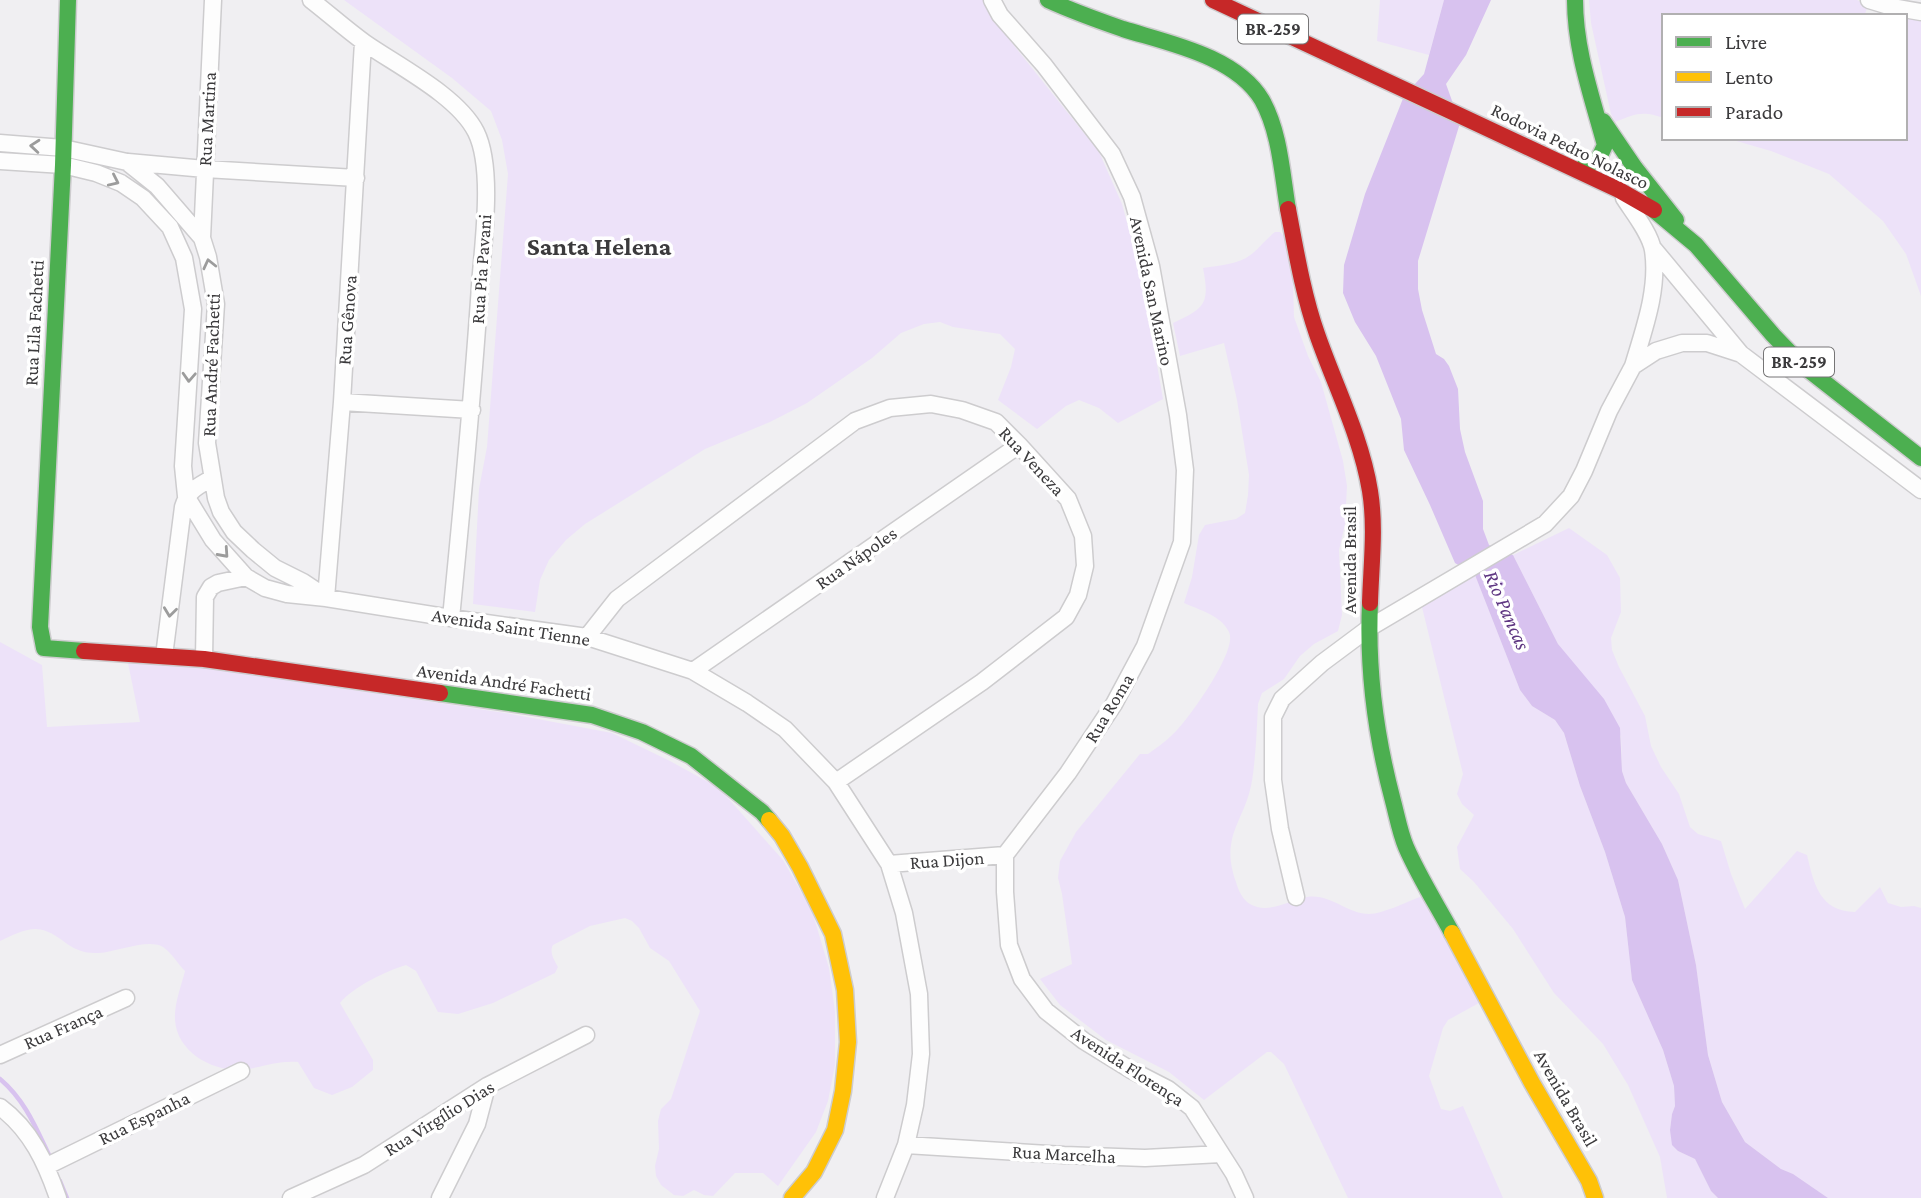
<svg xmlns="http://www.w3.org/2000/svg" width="1921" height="1198" font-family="'Crimson Pro',serif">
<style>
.green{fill:#ede2f9}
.water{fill:#d8c2ef}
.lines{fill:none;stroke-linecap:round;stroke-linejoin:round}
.stream{stroke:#d8c2ef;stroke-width:4.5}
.street-casing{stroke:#cdccce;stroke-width:19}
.fast-casing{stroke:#cdccce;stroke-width:19}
.slow-casing{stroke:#cdccce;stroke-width:19}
.jam-casing{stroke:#cdccce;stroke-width:19}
.street{stroke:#fdfdfd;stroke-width:16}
.fast{stroke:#4caf50;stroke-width:16}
.slow{stroke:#ffc107;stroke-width:16}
.jam{stroke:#c62828;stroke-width:16}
.oneway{stroke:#9c9c9c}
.labels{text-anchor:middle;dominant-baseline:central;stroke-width:7;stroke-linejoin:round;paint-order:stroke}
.shield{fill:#fff;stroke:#767576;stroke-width:2}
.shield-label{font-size:18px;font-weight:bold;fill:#3b3a3c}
.street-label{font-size:19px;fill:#3b3a3c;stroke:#fff}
.water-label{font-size:21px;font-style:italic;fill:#5f3782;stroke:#fff}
.district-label{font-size:26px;font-weight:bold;fill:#3b3a3c;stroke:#fff}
</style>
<rect width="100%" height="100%" fill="#f0eff2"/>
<path class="green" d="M 344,0 L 986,0 L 1004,33 L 1099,152 L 1122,204 L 1141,274 L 1163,399 L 1118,423 L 1099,408 L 1079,400 L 1066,406 L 1037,429 L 998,400 L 1011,367 L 1015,349 L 1000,334 L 953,327 L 940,322 L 924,324 L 901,333 L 872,358 L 807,403 L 770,422 L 705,449 L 585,524 L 566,540 L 549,560 L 540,580 L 535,612 L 473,604 L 479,489 L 487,447 L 508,174 L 502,140 L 491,111 L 452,78 Z
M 1380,0 L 1444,0 L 1429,55 L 1377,41 Z
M 1589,0 L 1857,0 L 1868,6 L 1864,16 L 1664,16 L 1664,118 C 1642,110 1635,114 1615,122 L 1611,114 L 1591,23 Z
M 1921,16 L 1921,296 L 1906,254 L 1883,221 L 1829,174 L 1771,151 L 1726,138 L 1905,138 L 1905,17 Z
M 1275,232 L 1280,232 L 1287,239 L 1292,253 L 1294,317 L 1308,356 L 1321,382 L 1343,461 L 1347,486 L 1345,524 L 1339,550 L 1342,615 L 1338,631 L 1314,644 L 1300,656 L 1284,679 L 1262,693 L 1258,704 C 1257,727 1256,751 1253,774 C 1252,782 1250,792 1247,800 C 1242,815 1233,829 1231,845 C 1229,857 1232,871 1236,882 C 1238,890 1243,900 1250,904 C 1268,915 1289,900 1307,897 C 1329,893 1348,914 1369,914 C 1383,914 1411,900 1425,895 L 1479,1003 L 1448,1020 L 1443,1028 L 1429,1076 L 1441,1109 L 1450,1111 L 1463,1106 L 1503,1198 L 1348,1198 L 1284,1064 L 1271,1052 L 1267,1052 L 1204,1100 L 1169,1072 L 1106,1040 L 1060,1005 L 1040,979 L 1072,964 L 1062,894 L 1058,878 L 1060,861 L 1076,832 L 1140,754 L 1148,754 C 1158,747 1169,739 1177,730 C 1191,715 1238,650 1229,632 C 1221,615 1199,610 1184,603 L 1192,577 L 1199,535 L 1205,525 L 1236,519 L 1245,513 L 1248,495 L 1249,475 L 1237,400 L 1224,343 L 1180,356 L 1173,323 C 1205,308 1210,304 1203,268 C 1220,265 1239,265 1253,253 C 1261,246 1267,238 1275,232 Z
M 1569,528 L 1607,555 L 1620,578 L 1621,612 L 1611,638 L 1612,650 L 1619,667 L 1645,716 L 1651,746 L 1661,767 L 1679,794 L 1690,827 L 1698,834 L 1721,841 L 1731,874 L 1745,909 L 1797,851 L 1807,855 C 1814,885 1820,911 1855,912 L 1880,887 L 1888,903 L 1901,907 L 1914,906 L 1921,908 L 1921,1198 L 1828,1198 L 1792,1174 L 1781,1169 L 1745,1142 L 1722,1102 L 1708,1055 L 1696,965 L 1678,880 L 1662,844 L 1626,783 L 1622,771 L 1621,736 L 1558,644 L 1513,555 Z
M 1475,575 L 1520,690 L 1532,706 L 1555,720 L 1564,733 L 1580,786 L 1605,852 L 1625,917 L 1632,980 L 1663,1050 L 1674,1086 L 1675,1106 L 1672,1114 L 1670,1130 L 1678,1151 L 1695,1159 L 1711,1191 L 1718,1198 L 1667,1198 L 1660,1157 L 1628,1085 L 1603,1044 L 1554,993 L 1513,929 L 1474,882 L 1460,869 L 1457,847 L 1474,815 L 1462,804 L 1457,794 L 1463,774 L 1421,603 Z
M 0,642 L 42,665 L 47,727 L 140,722 L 128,663 L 164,661 L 511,714 L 612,733 L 670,761 L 719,788 L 783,860 L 812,911 L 829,968 L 835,1012 L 835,1065 L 828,1101 L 816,1132 L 778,1186 L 763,1173 L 735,1173 L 713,1196 L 704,1195 L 694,1190 L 683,1196 L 674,1195 L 661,1185 L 656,1176 L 655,1166 L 659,1149 L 658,1121 L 661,1109 L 671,1099 L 700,1011 L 669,961 L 650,948 L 639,928 L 632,921 L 625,918 L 590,926 L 553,945 C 549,952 554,960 558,967 L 555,973 L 493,1003 L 458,1014 L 438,1012 L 416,971 L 406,965 C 386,971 353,987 340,1003 L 373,1060 L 373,1070 L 352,1087 L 332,1095 L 314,1088 L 298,1062 C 277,1060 258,1069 238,1070 C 210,1070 177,1051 175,1020 C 174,1004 181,987 185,971 C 178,964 171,952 163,947 C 149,938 116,952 99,953 C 67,955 62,931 36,929 C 23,929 11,936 0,941 Z"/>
<path class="water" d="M 1444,0 L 1491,0 L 1466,55 L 1446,84 L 1460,123 L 1418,261 L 1418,289 L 1422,310 L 1436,354 L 1444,359 L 1449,366 L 1458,389 L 1460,429 L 1465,452 L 1483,501 L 1483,529 L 1489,545 L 1513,555 L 1558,644 L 1604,699 L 1620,728 L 1622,771 L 1626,783 L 1662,844 L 1678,880 L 1696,965 L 1708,1055 L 1722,1102 L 1745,1142 L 1781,1169 L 1793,1174 L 1828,1198 L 1718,1198 L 1711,1191 L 1695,1159 L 1678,1151 L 1672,1145 L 1670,1130 L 1672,1114 L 1675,1106 L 1674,1086 L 1663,1050 L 1632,980 L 1625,917 L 1605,852 L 1580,786 L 1564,733 L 1555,720 L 1532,706 L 1520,690 L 1475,575 L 1455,563 L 1430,505 L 1404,450 L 1401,419 L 1376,356 L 1355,322 L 1343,293 L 1344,265 L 1365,194 L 1404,96 L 1424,74 Z"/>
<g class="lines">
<path class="stream" d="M 0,1079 C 25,1100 36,1128 50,1157
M 60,1181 L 67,1198"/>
<defs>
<path id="street" d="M 311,0 C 329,14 347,30 365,43 C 398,66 458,96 476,132 C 494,168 483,244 480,285 C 473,396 462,507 451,618
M 992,0 L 1000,15 L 1044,65 L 1112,154 L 1132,197 L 1151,266 L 1178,415 L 1185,470 L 1182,542 L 1145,646 L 1114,704 L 1068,773 L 1005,855
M 1869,0 L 1892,7 L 1921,12
M 0,143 L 63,148 L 127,162 L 157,186 L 202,238 L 208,257 L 216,304 L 207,443 L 216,498 L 221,512 L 234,532 L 253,550 L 275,568 L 303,582 L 324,596
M 0,161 L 63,165 L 96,173 L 121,183 L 143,198 L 170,227 L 184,258 L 193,309 L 183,466 L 186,496 L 213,540 L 246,577 L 265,588 L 287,594 L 326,598 L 451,618 L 587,637 L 693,671 L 747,703 L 785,729 L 836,782 L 889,864 L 904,913 L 919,994 L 921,1054 L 915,1105 L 906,1145 L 885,1198
M 128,162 L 205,169 L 356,178
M 1624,198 C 1633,212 1650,233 1653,250 C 1659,289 1644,329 1633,366
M 202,238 L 213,0
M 1653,248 L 1741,354 L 1921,490
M 342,402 L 472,410
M 326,598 L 342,402 L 363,42
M 587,637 L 617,599 L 855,421 L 890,408 L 931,404 L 962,410 L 996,422 L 1019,445 L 1068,499 L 1083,536 L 1085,566 L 1078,595 L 1066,617 L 982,682 L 836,782
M 164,656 L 183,507 C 188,490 197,487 212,478
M 204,659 L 205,597 L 211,587 L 218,583 L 246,577
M 693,671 L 1019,445
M 1005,855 L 1005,892 L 1009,945 L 1022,979 L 1046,1011 L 1084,1041 L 1131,1070 L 1168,1089 L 1192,1108 L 1234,1174 L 1245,1198
M 889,864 L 1005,855
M 1296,897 L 1280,829 L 1273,780 L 1273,717 L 1282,699 L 1322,663 L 1369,628 L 1545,524 L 1571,496 L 1584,471 L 1609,411 L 1633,366 L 1656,351 L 1682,343 L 1707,343 L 1741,354
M 0,1055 L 126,998
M 0,1107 C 31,1130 46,1163 58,1198
M 906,1145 L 1064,1155 L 1145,1158 L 1221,1154
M 47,1166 L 241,1071
M 291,1198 L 364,1165 L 487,1086 L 586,1035
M 440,1198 L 477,1124 L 487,1086"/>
<path id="fast" d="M 68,0 L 63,165 L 40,627 L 44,648 L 84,651
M 1048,0 C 1072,11 1097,20 1123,29 C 1168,43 1236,56 1262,100 C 1280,132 1282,174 1288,209
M 1575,0 C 1575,50 1592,97 1605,145 L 1599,158 L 1579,170
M 1603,121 L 1635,168 L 1676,220
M 1654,210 L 1696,245 L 1773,335 L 1801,364 L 1921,458
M 1370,603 C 1367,669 1376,737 1393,801 C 1397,816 1400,833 1406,847 C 1419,877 1437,905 1452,933
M 440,693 L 592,715 L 642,732 L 691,756 L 762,812 L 769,820"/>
<path id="slow" d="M 769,820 L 782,836 L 800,867 L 833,934 L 845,990 L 848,1042 L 843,1091 L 835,1130 L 814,1172 L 792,1198
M 1452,933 L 1532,1083 L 1589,1181 L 1595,1198"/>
<path id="jam" d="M 1213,0 L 1619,190 L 1654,210
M 1288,209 C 1296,251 1303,294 1317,334 C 1335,386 1361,436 1370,491 C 1376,528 1371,566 1370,603
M 84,651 L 204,659 L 440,693"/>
</defs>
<use href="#street" class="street-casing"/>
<use href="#fast" class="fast-casing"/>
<use href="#slow" class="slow-casing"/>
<use href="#jam" class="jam-casing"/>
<use href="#street" class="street"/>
<use href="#fast" class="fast"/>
<use href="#slow" class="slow"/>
<use href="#jam" class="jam"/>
</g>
<defs><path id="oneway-chevron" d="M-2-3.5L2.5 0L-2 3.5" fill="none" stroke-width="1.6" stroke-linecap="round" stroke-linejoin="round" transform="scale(1.75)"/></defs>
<g class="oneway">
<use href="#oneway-chevron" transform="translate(35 146) rotate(-175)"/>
<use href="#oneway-chevron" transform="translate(114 181) rotate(25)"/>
<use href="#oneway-chevron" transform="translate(209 264) rotate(-103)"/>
<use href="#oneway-chevron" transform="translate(189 377) rotate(93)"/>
<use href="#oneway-chevron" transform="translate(224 553) rotate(48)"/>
<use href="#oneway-chevron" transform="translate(170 612) rotate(97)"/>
</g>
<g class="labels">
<g class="shield">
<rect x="1238" y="14.5" width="70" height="29" rx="5"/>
<rect x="1764" y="347.5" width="70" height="29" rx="5"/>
</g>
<g class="shield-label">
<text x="1273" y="29">BR-259</text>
<text x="1799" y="362">BR-259</text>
</g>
<g class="street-label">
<text transform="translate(207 119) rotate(-87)">Rua Martina</text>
<text transform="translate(1570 146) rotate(26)">Rodovia Pedro Nolasco</text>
<text transform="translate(481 269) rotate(-86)">Rua Pia Pavani</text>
<text transform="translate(1152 291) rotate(78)">Avenida San Marino</text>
<text transform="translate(347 320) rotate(-86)">Rua Gênova</text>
<text transform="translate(34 323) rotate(-87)">Rua Lila Fachetti</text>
<text transform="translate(211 365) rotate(-88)">Rua André Fachetti</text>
<text transform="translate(1032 461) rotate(47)">Rua Veneza</text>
<text transform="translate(856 558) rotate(-35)">Rua Nápoles</text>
<text transform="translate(1349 560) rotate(-90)">Avenida Brasil</text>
<text transform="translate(511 627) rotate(9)">Avenida Saint Tienne</text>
<text transform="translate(504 682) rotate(8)">Avenida André Fachetti</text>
<text transform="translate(1109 708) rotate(-59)">Rua Roma</text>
<text transform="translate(947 860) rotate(-4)">Rua Dijon</text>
<text transform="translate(63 1027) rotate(-24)">Rua França</text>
<text transform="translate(1128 1066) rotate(33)">Avenida Florença</text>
<text transform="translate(1566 1098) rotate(60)">Avenida Brasil</text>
<text transform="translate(144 1118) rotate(-26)">Rua Espanha</text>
<text transform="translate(439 1118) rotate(-32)">Rua Virgílio Dias</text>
<text transform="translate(1064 1154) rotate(3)">Rua Marcelha</text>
</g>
<g class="water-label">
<text transform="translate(1507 610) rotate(66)">Rio Pancas</text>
</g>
<g class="district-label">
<text x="599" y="246">Santa Helena</text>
</g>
</g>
<rect x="1662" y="14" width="245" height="126" fill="#ffffff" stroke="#b1b0b1" stroke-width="2"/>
<rect x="1676" y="37" width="35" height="10" fill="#4caf50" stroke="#b1b0b1" stroke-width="2"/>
<text x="1725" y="49" font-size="21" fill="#3b3a3c">Livre</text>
<rect x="1676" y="72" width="35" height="10" fill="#ffc107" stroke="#b1b0b1" stroke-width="2"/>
<text x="1725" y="84" font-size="21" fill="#3b3a3c">Lento</text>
<rect x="1676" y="107" width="35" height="10" fill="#c62828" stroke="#b1b0b1" stroke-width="2"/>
<text x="1725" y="119" font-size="21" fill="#3b3a3c">Parado</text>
</svg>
